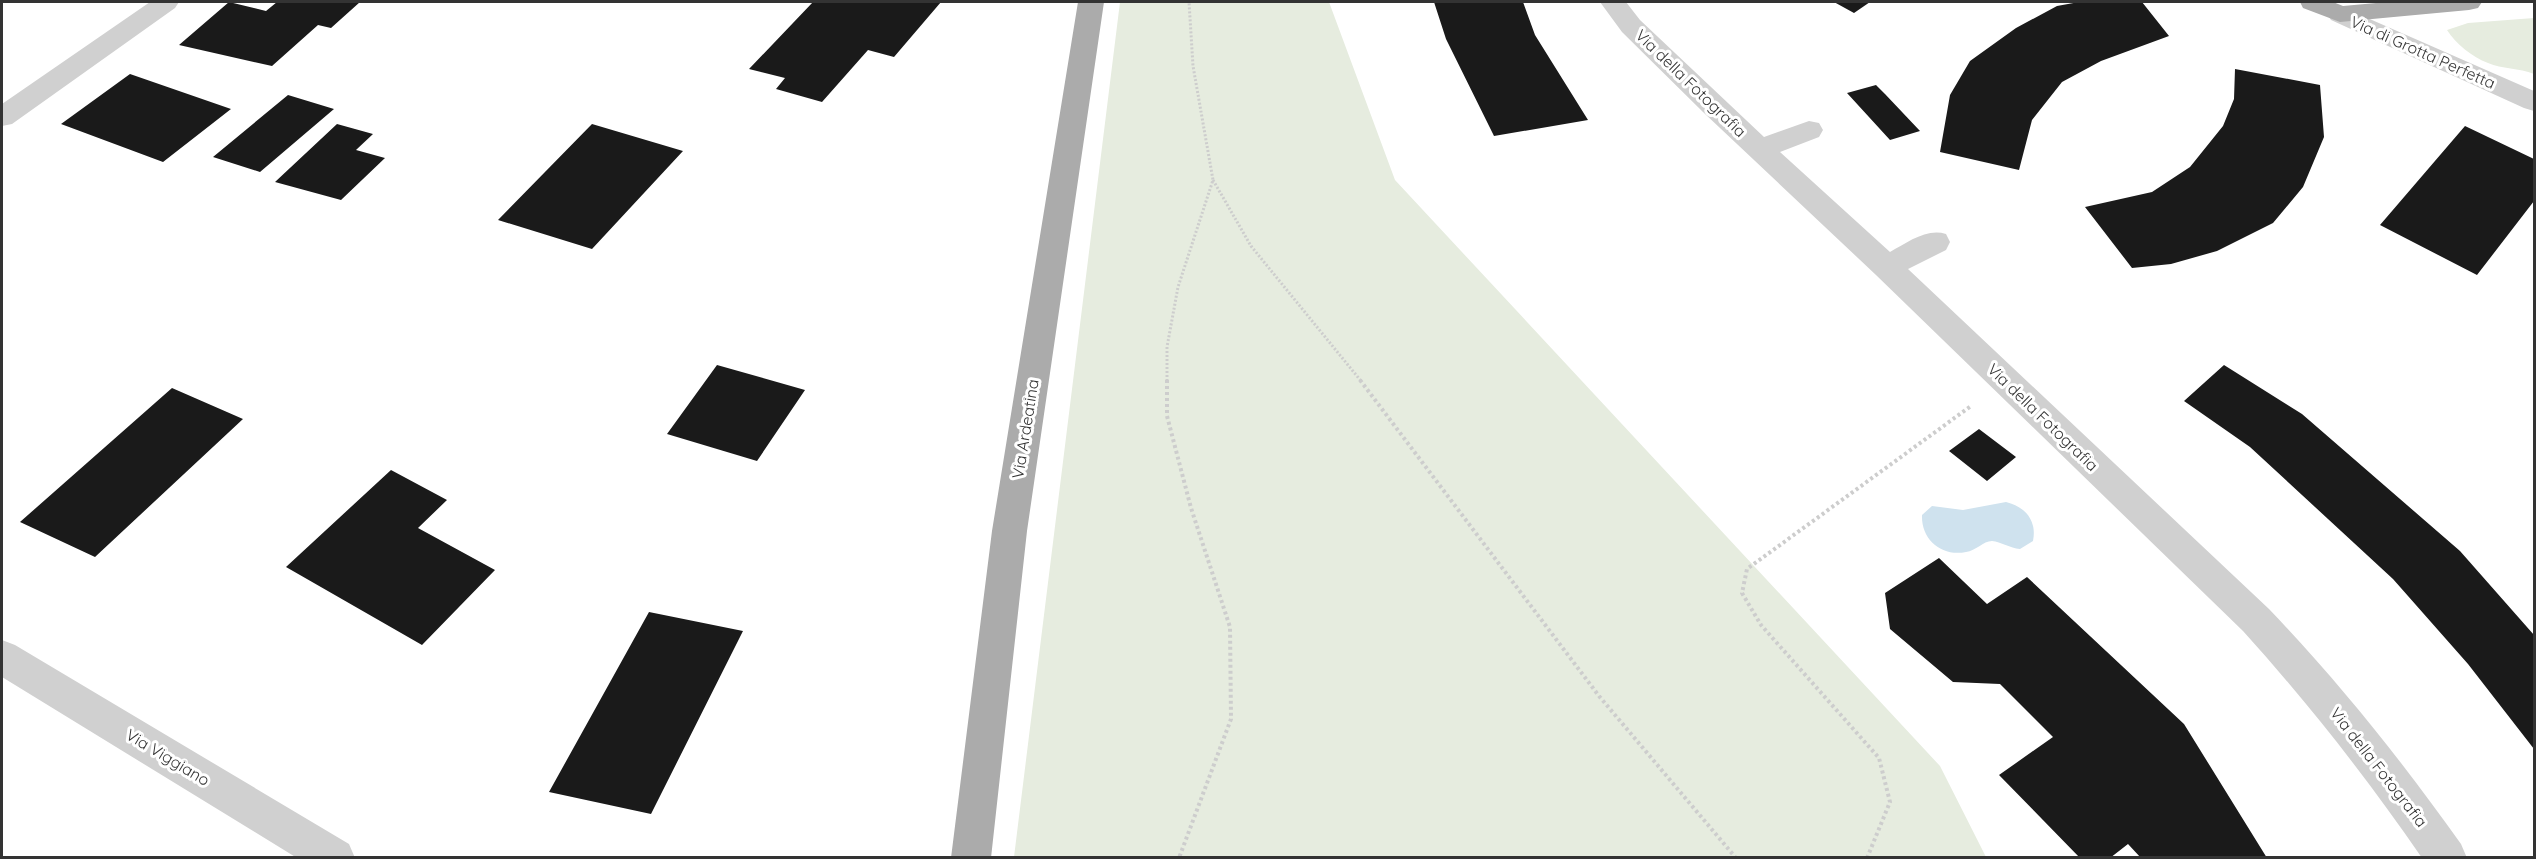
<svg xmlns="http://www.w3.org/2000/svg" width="2536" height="859" font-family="Quicksand,sans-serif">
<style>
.green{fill:#e6ecdf}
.water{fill:#cfe2ee}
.building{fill:#1a1a1a}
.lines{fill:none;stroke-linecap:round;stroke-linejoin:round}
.path-far1{stroke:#cdcdcd;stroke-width:3;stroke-dasharray:2 2;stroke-linecap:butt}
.path{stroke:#cdcdcd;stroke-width:4;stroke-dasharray:3 3;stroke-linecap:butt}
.minor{fill:#d0d0d0;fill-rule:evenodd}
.major{fill:#ababab;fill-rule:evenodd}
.labels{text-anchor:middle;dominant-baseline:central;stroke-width:6;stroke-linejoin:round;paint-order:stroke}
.street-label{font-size:16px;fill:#333;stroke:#fff}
</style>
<rect width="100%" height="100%" fill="#fff"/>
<path class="green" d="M 1120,2 L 1329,2 L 1395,180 L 1940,766 L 1986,857 L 1014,857 Z
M 2534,18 L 2534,74 C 2519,68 2502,69 2488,63 C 2472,57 2456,44 2447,30 L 2468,23 Z"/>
<path class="water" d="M 2006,502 C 2026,507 2037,521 2033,541 L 2020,549 C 2010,548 2001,542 1992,541 C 1983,541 1976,551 1966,552 C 1941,557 1921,539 1922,515 L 1932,506 L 1963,510 Z"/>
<path class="building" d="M 229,2 L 266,11 L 277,2 L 360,2 L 331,28 L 318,25 L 272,66 L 179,45 Z
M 813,2 L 941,2 L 894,57 L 868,50 L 822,102 L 776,89 L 785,78 L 749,69 Z
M 1434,2 L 1523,2 L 1535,35 L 1588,120 L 1494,136 L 1446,39 Z
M 1834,2 L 1870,2 L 1854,13 Z
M 2079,2 L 2142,2 L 2169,36 L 2101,61 L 2062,82 L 2032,120 L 2019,170 L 1940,152 L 1950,95 L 1970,61 L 2016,28 L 2057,6 Z
M 2235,69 L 2320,85 L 2324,137 L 2303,187 L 2273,223 L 2217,251 L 2171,264 L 2132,268 L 2085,207 L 2152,192 L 2190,167 L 2223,126 L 2234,99 Z
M 130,74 L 231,109 L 163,162 L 61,124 Z
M 1876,85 L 1885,94 L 1920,131 L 1890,140 L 1847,93 Z
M 288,95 L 334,109 L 260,172 L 213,157 Z
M 337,124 L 373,134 L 356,150 L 385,158 L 341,200 L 275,182 Z
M 592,124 L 683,151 L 592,249 L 498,220 Z
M 2465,126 L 2534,159 L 2534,201 L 2477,275 L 2380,225 Z
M 717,365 L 805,390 L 757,461 L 667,434 Z
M 2224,365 L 2302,414 L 2460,551 L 2534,635 L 2534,749 L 2468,664 L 2393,579 L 2250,447 L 2184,401 Z
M 172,388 L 243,419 L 95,557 L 20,522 Z
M 1979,429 L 2016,457 L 1987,481 L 1949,451 Z
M 391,470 L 447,500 L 418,528 L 495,570 L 422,645 L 286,567 Z
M 1939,558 L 1987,604 L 2027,577 L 2184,724 L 2267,858 L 2141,858 L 2128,844 L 2110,858 L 2080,858 L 1999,775 L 2053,737 L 2000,684 L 1953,682 L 1890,629 L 1885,593 Z
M 649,612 L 743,631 L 651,814 L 549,792 Z"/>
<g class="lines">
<path class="path-far1" d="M 1213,180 L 1251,246 L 1361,381
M 1167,381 L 1167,347 L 1178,287 L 1213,180 L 1193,66 L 1189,2"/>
<path class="path" d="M 1167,380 L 1167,416 L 1191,508 L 1230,627 L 1231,719 L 1179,858
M 1360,380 L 1599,696 L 1736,858
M 1867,858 L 1890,802 L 1879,758 L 1761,625 L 1742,593 L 1747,569 L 1971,406"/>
<path class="minor" d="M 150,2 L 179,2 L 175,8 L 12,124 L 2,126 L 2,104 Z
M 1600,2 L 1626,2 L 1640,20 L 1764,137 L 1809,121 L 1819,123 L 1823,130 L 1819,137 L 1780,152 L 1890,252 C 1907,243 1926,228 1946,234 L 1950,242 L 1946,250 L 1908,269 L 2269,609 C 2339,682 2402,761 2461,844 L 2467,858 L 2422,858 C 2367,778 2308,703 2243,631 L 1876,275 L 1703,112 L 1622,32 Z
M 2340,6 L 2534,91 L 2534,111 L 2524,108 L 2331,20 L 2327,14 L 2331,8 Z
M 2,640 L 15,645 L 349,844 L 355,858 L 297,858 L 2,677 Z"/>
<path class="major" d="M 1078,2 L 1104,2 L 1027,531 L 991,858 L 951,858 L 992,531 Z
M 2300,2 L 2333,2 L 2343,6 L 2387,2 L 2482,2 L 2478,8 L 2469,10 L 2340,22 L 2303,8 Z"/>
</g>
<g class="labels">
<g class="street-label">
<text transform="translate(2423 52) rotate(24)">Via di Grotta Perfetta</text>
<text transform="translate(1691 83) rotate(44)">Via della Fotografia</text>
<text transform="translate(2043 417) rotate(44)">Via della Fotografia</text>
<text transform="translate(1025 429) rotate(-81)">Via Ardeatina</text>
<text transform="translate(168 757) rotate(31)">Via Viggiano</text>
<text transform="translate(2379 767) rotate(52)">Via della Fotografia</text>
</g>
</g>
<rect width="2536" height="859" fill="none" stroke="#333333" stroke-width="6"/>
</svg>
